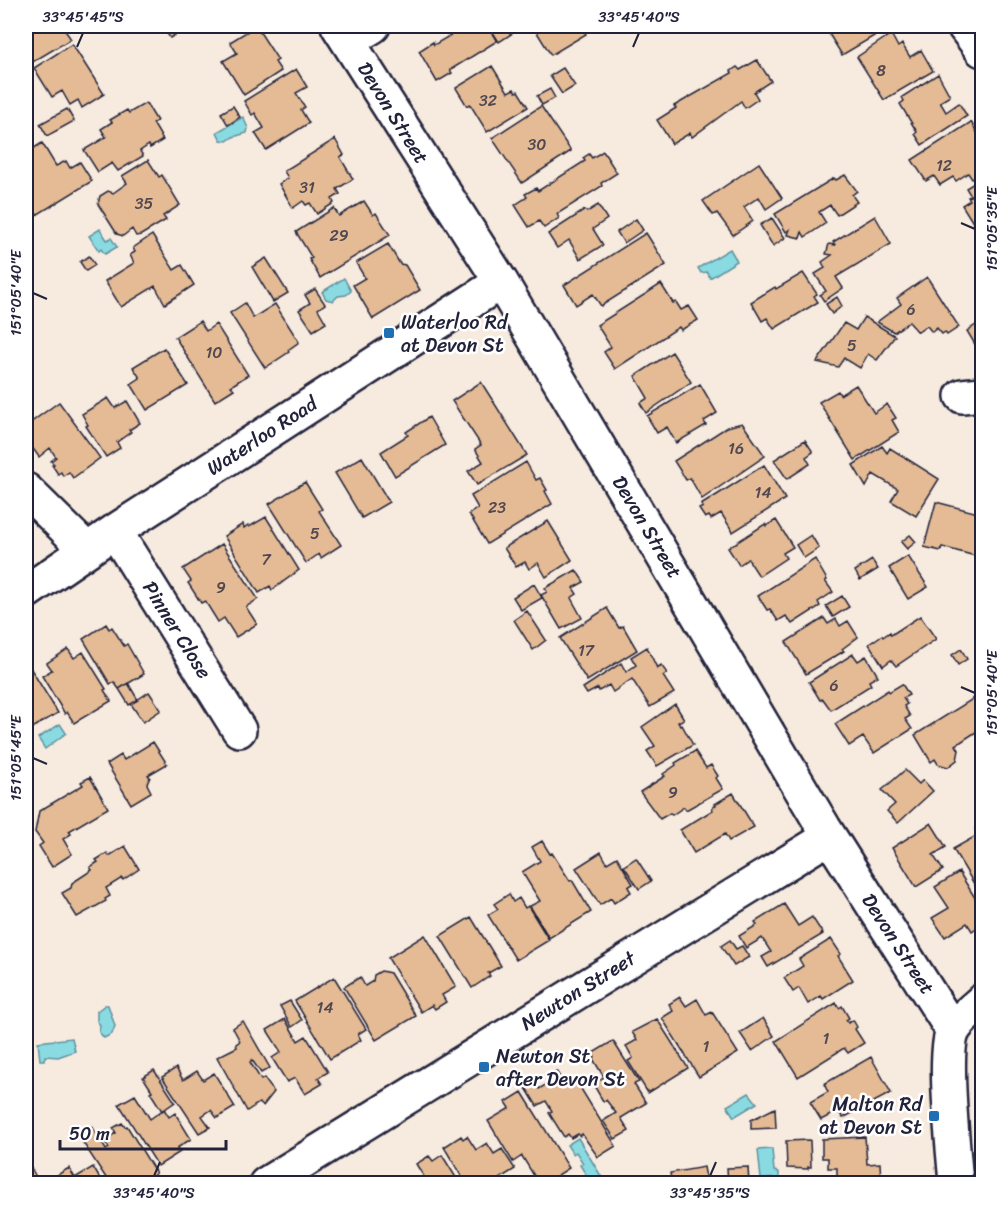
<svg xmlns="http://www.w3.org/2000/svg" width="1008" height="1209" font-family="Sriracha,sans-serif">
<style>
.water{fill:#89dbe1;stroke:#60919f;stroke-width:1.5}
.building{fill:#e4bb94;stroke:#22223b;stroke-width:1.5}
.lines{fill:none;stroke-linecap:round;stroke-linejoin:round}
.minor-casing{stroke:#22223b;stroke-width:38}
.minor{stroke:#fff;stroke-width:33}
.ticks{fill:none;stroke:#22223b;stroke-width:2}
.poi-dot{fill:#1f6fb2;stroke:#fff;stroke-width:2}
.labels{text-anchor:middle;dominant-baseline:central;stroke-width:5;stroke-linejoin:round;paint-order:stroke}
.number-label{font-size:16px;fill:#524851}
.street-label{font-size:20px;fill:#22223b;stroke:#fff}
.poi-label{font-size:20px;fill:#22223b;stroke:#fff;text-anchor:start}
.neatline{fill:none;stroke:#22223b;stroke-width:2}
.ticks-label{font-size:15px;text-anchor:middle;fill:#22223b}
</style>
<rect width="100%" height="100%" fill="#f7ebdf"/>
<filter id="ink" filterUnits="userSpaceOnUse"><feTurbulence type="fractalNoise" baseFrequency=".0167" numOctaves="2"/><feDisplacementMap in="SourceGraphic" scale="12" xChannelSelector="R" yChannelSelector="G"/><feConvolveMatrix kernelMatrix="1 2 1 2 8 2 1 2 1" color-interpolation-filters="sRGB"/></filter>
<g filter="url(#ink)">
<path class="water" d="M 243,117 L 248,128 L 247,133 L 233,137 L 227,141 L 221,140 L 217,132 Z
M 100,229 L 107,240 L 111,238 L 117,247 L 105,254 L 101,249 L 99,251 L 89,236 Z
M 730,249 L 737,261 L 710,278 L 707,272 L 701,273 L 698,268 Z
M 344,278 L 351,291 L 346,295 L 338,296 L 333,301 L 326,299 L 322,292 Z
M 60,724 L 66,733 L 45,749 L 38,738 Z
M 105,1005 L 108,1005 L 115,1026 L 112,1034 L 104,1038 L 99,1032 L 100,1025 L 97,1021 L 97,1011 Z
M 72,1038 L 75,1051 L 58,1057 L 45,1056 L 44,1060 L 40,1060 L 38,1042 Z
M 749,1093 L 757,1103 L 734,1117 L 727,1106 Z
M 578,1138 L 604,1181 L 600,1183 L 591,1183 L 580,1165 L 583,1163 L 576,1152 L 573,1154 L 567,1145 Z
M 772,1149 L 774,1171 L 779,1172 L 779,1178 L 761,1179 L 758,1150 Z"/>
<path class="building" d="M 26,26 L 62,26 L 71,39 L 26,66 Z
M 162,26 L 190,26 L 170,38 Z
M 256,26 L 278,60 L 275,62 L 281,71 L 244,95 L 223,61 L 237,53 L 230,42 Z
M 466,26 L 487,26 L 497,41 L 450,70 L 452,73 L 437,82 L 419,51 L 433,42 L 434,45 Z
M 489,26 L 517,26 L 519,29 L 499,42 Z
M 533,26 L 581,26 L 586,34 L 551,55 Z
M 824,26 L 891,26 L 842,55 Z
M 891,34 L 898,47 L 902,44 L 910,57 L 921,50 L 933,71 L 884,100 L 857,57 Z
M 72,44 L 104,94 L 82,108 L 78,100 L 70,105 L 62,91 L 52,97 L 34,68 Z
M 757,60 L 771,81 L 754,92 L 758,99 L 745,108 L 741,101 L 692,137 L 690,133 L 672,144 L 657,120 L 676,108 L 674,106 L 732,73 L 731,71 L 737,67 L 740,70 Z
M 492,66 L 508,92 L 514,89 L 516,92 L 518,91 L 528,107 L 487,132 L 470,104 L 467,106 L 456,88 Z
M 563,68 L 575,86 L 562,94 L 550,76 Z
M 296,69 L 307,87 L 296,93 L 305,107 L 301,110 L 309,123 L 266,150 L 255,133 L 264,128 L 255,113 L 252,115 L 244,101 Z
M 938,74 L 950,96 L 940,102 L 946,112 L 959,103 L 967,116 L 922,145 L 915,134 L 917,132 L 900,104 L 904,101 L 902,97 Z
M 550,89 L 555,98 L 542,105 L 537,96 Z
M 146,103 L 157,121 L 153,123 L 163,140 L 150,148 L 149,145 L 140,151 L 143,156 L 118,171 L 112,163 L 98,172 L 84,150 L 106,137 L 101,129 L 112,122 L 110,120 L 127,110 L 129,113 Z
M 233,106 L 240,117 L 228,125 L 221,113 Z
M 541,106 L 571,151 L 522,183 L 492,138 Z
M 67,109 L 74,121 L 47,136 L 40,124 Z
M 971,122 L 982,141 L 982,172 L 972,179 L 968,173 L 956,181 L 953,177 L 940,185 L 934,176 L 926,181 L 912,160 Z
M 335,139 L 344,155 L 340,157 L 353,179 L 337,189 L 340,194 L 332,199 L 334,203 L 317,214 L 310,203 L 306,205 L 303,201 L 293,208 L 279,184 L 288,178 L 284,171 Z
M 42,143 L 56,166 L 66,161 L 70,168 L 80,162 L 92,181 L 35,216 L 26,200 L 26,153 Z
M 603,151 L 617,173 L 601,183 L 602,186 L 557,214 L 559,218 L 544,228 L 539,221 L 529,227 L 515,205 L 527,197 L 525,194 L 536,188 L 538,191 L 585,161 L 583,158 L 589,154 L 592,158 Z
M 148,160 L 159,177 L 162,175 L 180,205 L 163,216 L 166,220 L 141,235 L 136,236 L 132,229 L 123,236 L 117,234 L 98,204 L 100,196 L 108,191 L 113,193 L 127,183 L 122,176 Z
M 759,163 L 782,198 L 766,209 L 759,197 L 744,207 L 753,221 L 733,235 L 717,213 L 713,215 L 703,201 Z
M 845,175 L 857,191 L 852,195 L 857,202 L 837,215 L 830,205 L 819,212 L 826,223 L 805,237 L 802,232 L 800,238 L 788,235 L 790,229 L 786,232 L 775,214 L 834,178 L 836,180 Z
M 982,178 L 982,227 L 977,229 L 962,205 L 970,200 L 968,197 L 971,196 L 966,188 Z
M 364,201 L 373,215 L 376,213 L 390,235 L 320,278 L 309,259 L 312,258 L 296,232 L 334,208 L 339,216 Z
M 598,205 L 607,219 L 593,229 L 603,245 L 580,259 L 569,240 L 557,248 L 548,234 L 585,210 L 587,212 Z
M 875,216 L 891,244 L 836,277 L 843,288 L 824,301 L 820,295 L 826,291 L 815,274 L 825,268 L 822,262 L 832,255 L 826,254 L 829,244 L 835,245 L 833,242 Z
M 772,218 L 785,238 L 773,246 L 760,225 Z
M 636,219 L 643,230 L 624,243 L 617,232 Z
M 646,233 L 666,265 L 601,306 L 593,294 L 576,305 L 564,285 Z
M 152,235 L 174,270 L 182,265 L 194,285 L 165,304 L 155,286 L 121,307 L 105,281 L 134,263 L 130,255 L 135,252 L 133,248 Z
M 388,244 L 400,264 L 405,265 L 420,290 L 373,319 L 353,285 L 365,278 L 356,263 Z
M 89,256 L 95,265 L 86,271 L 80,262 Z
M 266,258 L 288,293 L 273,302 L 252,267 Z
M 803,273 L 817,294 L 814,296 L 818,302 L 774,329 L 767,318 L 762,321 L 751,302 L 775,287 L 776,289 Z
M 927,277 L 959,327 L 947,335 L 945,332 L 942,334 L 937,328 L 932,332 L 927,326 L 918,332 L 909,322 L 894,332 L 877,322 L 901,304 L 897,298 Z
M 661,284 L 673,303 L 676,302 L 681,310 L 689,306 L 698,320 L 681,330 L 679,327 L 615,369 L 604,352 L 611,347 L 597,325 Z
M 315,289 L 325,304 L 318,309 L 326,323 L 313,331 L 299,310 L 310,303 L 305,295 Z
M 837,297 L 842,306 L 832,314 L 826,304 Z
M 245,303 L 253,318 L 275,304 L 299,342 L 288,350 L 289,352 L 265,368 L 230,313 Z
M 864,317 L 895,336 L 877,360 L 868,354 L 860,368 L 844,358 L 838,367 L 817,362 L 844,323 L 856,330 Z
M 200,321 L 206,331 L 216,324 L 248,375 L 231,386 L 234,389 L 215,401 L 175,337 Z
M 982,321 L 982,356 L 967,331 Z
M 164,348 L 188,385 L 147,410 L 131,384 L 140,378 L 133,367 Z
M 672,352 L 691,382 L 646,413 L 640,403 L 648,398 L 635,376 Z
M 481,382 L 527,455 L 477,485 L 468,471 L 483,462 L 475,449 L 481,445 L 452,401 Z
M 700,384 L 717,413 L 704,421 L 706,425 L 676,443 L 667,427 L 657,433 L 647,416 Z
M 856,385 L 874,413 L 887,404 L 896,418 L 892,420 L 899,432 L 855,460 L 819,402 L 838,391 L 840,395 Z
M 108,398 L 115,408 L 127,401 L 140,423 L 129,430 L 131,432 L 117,442 L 120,448 L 106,457 L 86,426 L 88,425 L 82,414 Z
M 59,402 L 100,458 L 73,478 L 69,472 L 63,476 L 61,472 L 58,474 L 52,465 L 54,464 L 51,461 L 56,457 L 50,448 L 39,457 L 26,439 L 26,426 Z
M 429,417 L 445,445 L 395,476 L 381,452 L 408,435 L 406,432 Z
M 742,423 L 765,456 L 702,499 L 690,478 L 686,480 L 674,461 L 727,427 Z
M 805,440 L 813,452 L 806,457 L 810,464 L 787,479 L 774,460 Z
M 882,446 L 887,453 L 890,448 L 939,479 L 916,516 L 891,501 L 898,489 L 873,474 L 866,487 L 853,465 Z
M 362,457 L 389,502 L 362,518 L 335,473 Z
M 526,462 L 536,480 L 540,478 L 547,490 L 545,491 L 552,504 L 487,544 L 469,514 L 478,508 L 471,496 Z
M 764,465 L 785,499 L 733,532 L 721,513 L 711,519 L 709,516 L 705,518 L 699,509 L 703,507 L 701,505 Z
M 305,482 L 322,509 L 319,511 L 341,545 L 321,558 L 319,554 L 306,563 L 269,504 Z
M 936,502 L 982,514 L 982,545 L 979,557 L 942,547 L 941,551 L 924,547 Z
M 266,517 L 299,570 L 272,590 L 270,586 L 259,593 L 224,536 L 243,524 L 244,528 L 248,525 L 249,527 Z
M 776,520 L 793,547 L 783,553 L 786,558 L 759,576 L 748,559 L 739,565 L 728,548 L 765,524 L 766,526 Z
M 548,521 L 572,560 L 546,577 L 538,563 L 529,569 L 525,562 L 516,567 L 504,548 Z
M 811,535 L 819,548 L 804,558 L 796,545 Z
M 910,535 L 916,542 L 907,549 L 901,542 Z
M 222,544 L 258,599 L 246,607 L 257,624 L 236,637 L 224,618 L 218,622 L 205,601 L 201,603 L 188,583 L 191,581 L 183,569 Z
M 908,556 L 928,587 L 908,599 L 889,568 Z
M 815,559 L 827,580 L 825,581 L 833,592 L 818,602 L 820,606 L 792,624 L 786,616 L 778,621 L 770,609 L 767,610 L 758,596 Z
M 872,560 L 878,569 L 860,580 L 855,571 Z
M 576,570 L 584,582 L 573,588 L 577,594 L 571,598 L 582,618 L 561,629 L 541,595 L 547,592 L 545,588 Z
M 534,584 L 542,598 L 521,610 L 513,597 Z
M 842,596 L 849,607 L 833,617 L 826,606 Z
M 607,608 L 619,628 L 623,626 L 637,650 L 587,681 L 560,638 Z
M 527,611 L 546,640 L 533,650 L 514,620 Z
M 920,616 L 936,639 L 896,666 L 891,660 L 883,666 L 869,644 L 882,635 L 883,637 L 890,632 L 891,635 Z
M 824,618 L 828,624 L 836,619 L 840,626 L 848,621 L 858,637 L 842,649 L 844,651 L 806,674 L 786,642 Z
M 106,624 L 109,629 L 112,627 L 124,646 L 127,644 L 144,674 L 119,689 L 114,682 L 110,684 L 83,639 Z
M 647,647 L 657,668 L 661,665 L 667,673 L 663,676 L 674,693 L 650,707 L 632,679 L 613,692 L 609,685 L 599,691 L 598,688 L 587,694 L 583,688 L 621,663 L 626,672 L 636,665 L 631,657 Z
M 68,649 L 74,658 L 83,652 L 106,689 L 104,690 L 111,701 L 74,723 L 67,712 L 65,714 L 42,676 L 52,670 L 47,663 Z
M 961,649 L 967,659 L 958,665 L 952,655 Z
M 853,654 L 858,661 L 866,656 L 878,676 L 869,681 L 871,685 L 831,710 L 823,699 L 820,700 L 809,682 Z
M 26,661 L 58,713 L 29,730 L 26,725 Z
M 128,683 L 138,700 L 129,705 L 119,689 Z
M 902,684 L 909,695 L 903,698 L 907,704 L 904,706 L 910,716 L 905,719 L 912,729 L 874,753 L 863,737 L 849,746 L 835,724 L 888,690 L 889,692 Z
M 149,692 L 161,710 L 143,722 L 131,704 Z
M 982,693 L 982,728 L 956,745 L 959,750 L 957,760 L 948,767 L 938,764 L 935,759 L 931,762 L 915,735 Z
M 675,704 L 684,719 L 678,722 L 680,726 L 682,725 L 693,745 L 657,766 L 647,751 L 655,746 L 642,727 Z
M 153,742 L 167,764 L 148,775 L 150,777 L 147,784 L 151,792 L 131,804 L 107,764 L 121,755 L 124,760 Z
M 695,751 L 706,768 L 711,765 L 718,776 L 716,778 L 723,789 L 686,810 L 684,807 L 672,815 L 670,813 L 660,819 L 640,792 L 665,776 L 663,774 L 676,765 L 675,763 Z
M 905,770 L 919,784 L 923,780 L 933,791 L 898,823 L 887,811 L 895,804 L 882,790 Z
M 90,777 L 108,808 L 69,831 L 71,834 L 63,839 L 72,854 L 52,867 L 39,846 L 43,843 L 35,832 L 39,811 L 83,785 L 81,782 Z
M 733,793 L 754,827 L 729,841 L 725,834 L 694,853 L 680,830 L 713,810 L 712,808 L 716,805 L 715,804 Z
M 931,823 L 946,847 L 933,855 L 943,870 L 916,887 L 892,848 Z
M 982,824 L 982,841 L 975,829 Z
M 976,836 L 982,847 L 982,897 L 953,849 Z
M 542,841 L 550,854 L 552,853 L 570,881 L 572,880 L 591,912 L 549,938 L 530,906 L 540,901 L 522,872 L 540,861 L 532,847 Z
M 125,846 L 139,869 L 123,880 L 122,878 L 106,888 L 110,896 L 105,899 L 106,901 L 77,917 L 62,893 L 71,888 L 72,883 L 92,870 L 90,867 L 98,862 L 96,860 L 107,853 L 109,856 Z
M 601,852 L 607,863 L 617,857 L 633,884 L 628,887 L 631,892 L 614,903 L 611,898 L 600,905 L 576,868 Z
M 636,858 L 651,881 L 639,889 L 624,866 Z
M 959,872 L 982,909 L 982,924 L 972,931 L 967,923 L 945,937 L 932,918 L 949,908 L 935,887 Z
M 509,894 L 513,902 L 519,898 L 525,908 L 528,906 L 549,940 L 516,960 L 488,915 L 498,909 L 494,904 Z
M 784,904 L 798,926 L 812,917 L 823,934 L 768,967 L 762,957 L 771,952 L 762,938 L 746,948 L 739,936 L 757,925 L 755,922 Z
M 471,917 L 501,966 L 488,973 L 490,976 L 472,988 L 440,936 Z
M 425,935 L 456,987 L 442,995 L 446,1002 L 435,1009 L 432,1005 L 421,1012 L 388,958 Z
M 831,939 L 841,954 L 838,956 L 853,980 L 823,999 L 821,996 L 808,1004 L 799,988 L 793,992 L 784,978 L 803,966 L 799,959 Z
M 730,940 L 736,949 L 742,946 L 749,957 L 734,966 L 721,946 Z
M 381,971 L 390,973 L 416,1016 L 376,1040 L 344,987 L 360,977 L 365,986 L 373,981 L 374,975 Z
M 334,977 L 366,1029 L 358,1034 L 361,1040 L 330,1059 L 295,1001 Z
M 680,997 L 686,1006 L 697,999 L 706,1015 L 712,1012 L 738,1053 L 699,1077 L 662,1018 L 673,1011 L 669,1004 Z
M 290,1001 L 302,1020 L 292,1027 L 280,1006 Z
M 836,1003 L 839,1008 L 842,1006 L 849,1018 L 846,1020 L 848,1023 L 853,1020 L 857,1027 L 855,1029 L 864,1043 L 848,1053 L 844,1048 L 798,1077 L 776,1041 Z
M 763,1018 L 774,1036 L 752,1051 L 740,1033 Z
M 285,1019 L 298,1041 L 306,1036 L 328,1072 L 318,1078 L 322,1084 L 305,1094 L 295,1078 L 287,1082 L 272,1058 L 281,1052 L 267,1030 Z
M 657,1019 L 688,1068 L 648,1093 L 628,1061 L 633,1058 L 626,1046 L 637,1040 L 632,1032 Z
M 243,1021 L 270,1068 L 261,1073 L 252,1060 L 250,1062 L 261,1080 L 264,1078 L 274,1092 L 263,1106 L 259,1103 L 247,1111 L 217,1057 L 237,1047 L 236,1044 L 240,1041 L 233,1028 Z
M 613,1041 L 639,1082 L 634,1084 L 646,1103 L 621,1118 L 629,1131 L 615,1139 L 603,1121 L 616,1113 L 606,1100 L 603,1101 L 593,1084 L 604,1077 L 593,1059 L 595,1057 L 593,1053 Z
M 871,1057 L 891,1093 L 843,1118 L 838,1111 L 821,1120 L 810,1102 L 828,1092 L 824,1084 Z
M 176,1068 L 183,1080 L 197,1071 L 203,1080 L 214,1073 L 235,1107 L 217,1118 L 211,1110 L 202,1116 L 210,1127 L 199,1133 L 162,1077 Z
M 154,1070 L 175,1102 L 162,1111 L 150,1092 L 152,1091 L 143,1077 Z
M 556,1071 L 565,1085 L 575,1079 L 616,1146 L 598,1157 L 582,1134 L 580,1136 L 578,1134 L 571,1138 L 568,1134 L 564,1137 L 549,1113 L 552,1111 L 546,1101 L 537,1106 L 523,1083 L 532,1078 L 539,1089 L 552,1081 L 549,1076 Z
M 522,1092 L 569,1168 L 544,1184 L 539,1184 L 522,1156 L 513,1162 L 488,1121 L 510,1108 L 506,1102 Z
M 135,1095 L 150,1119 L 164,1109 L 169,1117 L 175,1113 L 191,1139 L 177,1148 L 180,1152 L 158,1166 L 119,1104 Z
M 775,1108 L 776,1128 L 751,1129 L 751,1120 Z
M 122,1123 L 125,1127 L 127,1126 L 156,1173 L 143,1184 L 131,1184 L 128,1178 L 122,1181 L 124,1184 L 110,1184 L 78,1135 L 92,1126 L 106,1150 L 109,1148 L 104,1140 L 116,1133 L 113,1128 Z
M 461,1136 L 463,1139 L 467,1136 L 476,1150 L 487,1143 L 494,1154 L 502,1149 L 515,1169 L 491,1184 L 466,1184 L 444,1147 Z
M 865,1137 L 867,1164 L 880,1163 L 881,1181 L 868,1182 L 868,1184 L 837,1184 L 837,1168 L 828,1168 L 828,1158 L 822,1158 L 822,1139 Z
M 810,1140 L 811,1167 L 808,1167 L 808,1169 L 787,1168 L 786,1141 Z
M 442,1155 L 460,1184 L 422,1184 L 426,1180 L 416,1164 L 429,1156 L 433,1161 Z
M 26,1159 L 40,1184 L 26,1184 Z
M 93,1167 L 103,1184 L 49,1184 L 47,1181 L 69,1168 L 75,1178 Z
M 704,1167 L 707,1184 L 672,1184 L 670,1173 Z
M 748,1167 L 749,1184 L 728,1184 L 727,1168 Z"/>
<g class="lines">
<defs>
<path id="minor" d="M 338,26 L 501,282 L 824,828 L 953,1031
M 964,26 L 982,50
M 348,41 L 373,26
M 962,396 L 982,394
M 26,490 L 87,550
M 115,531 L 239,730
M 26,592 L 115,531 L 501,282
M 266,1184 L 829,837
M 956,1184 C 954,1153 942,1054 953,1031 C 959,1020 973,1009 982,1001"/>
</defs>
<use href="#minor" class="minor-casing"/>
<use href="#minor" class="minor"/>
</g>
</g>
<path class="ticks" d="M 77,47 L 83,33M 633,47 L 639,33M 961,223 L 975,229M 33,293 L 47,299M 961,687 L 975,693M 33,758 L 47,764M 154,1176 L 160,1162M 710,1176 L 716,1162"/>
<g class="poi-dot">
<rect x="383" y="327" width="12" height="12" rx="3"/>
<rect x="478" y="1061" width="12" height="12" rx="3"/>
<rect x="928" y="1110" width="12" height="12" rx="3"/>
</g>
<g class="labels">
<g class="number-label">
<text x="881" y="70">8</text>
<text x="488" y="100">32</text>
<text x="537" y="144">30</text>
<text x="944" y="165">12</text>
<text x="307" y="187">31</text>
<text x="144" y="203">35</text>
<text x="339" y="235">29</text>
<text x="911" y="309">6</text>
<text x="852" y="345">5</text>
<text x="214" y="352">10</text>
<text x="736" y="448">16</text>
<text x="763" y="492">14</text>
<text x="497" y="507">23</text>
<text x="315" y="533">5</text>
<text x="266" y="559">7</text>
<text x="221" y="587">9</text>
<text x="586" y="650">17</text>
<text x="834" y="685">6</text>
<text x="673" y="792">9</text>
<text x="325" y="1007">14</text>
<text x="826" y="1038">1</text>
<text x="706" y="1046">1</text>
</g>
<g class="street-label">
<text transform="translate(393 113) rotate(58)">Devon Street</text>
<text transform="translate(262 436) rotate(-33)">Waterloo Road</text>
<text transform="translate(647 527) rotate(59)">Devon Street</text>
<text transform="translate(177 630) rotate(58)">Pinner Close</text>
<text transform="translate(898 944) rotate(57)">Devon Street</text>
<text transform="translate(578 991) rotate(-32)">Newton Street</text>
</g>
<g class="poi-label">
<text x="401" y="322">Waterloo Rd<tspan x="401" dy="23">at Devon St</tspan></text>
<text x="496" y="1056">Newton St<tspan x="496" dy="23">after Devon St</tspan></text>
<text x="922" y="1104" text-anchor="end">Malton Rd<tspan x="922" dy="23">at Devon St</tspan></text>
</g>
</g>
<rect width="1008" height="1209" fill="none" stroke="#fff" stroke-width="66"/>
<path d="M60 1140v9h166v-9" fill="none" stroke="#22223b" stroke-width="3"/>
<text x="69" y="1140" font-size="18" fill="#22223b" stroke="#ffffff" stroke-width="4.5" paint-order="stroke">50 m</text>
<rect x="33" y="33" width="942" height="1143" class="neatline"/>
<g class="ticks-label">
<text x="83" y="22">33°45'45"S</text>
<text x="639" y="22">33°45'40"S</text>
<text transform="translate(992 229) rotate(-90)" y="5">151°05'35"E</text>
<text transform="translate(16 293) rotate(-90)" y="5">151°05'40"E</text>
<text transform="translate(992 693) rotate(-90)" y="5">151°05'40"E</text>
<text transform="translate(16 758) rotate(-90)" y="5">151°05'45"E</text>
<text x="154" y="1198">33°45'40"S</text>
<text x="710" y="1198">33°45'35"S</text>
</g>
</svg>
